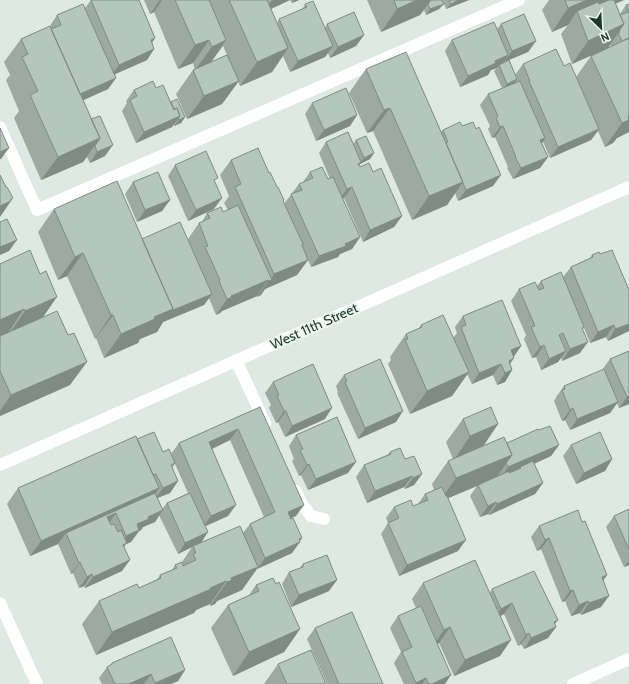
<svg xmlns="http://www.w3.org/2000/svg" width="629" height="684" font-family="Cabin,sans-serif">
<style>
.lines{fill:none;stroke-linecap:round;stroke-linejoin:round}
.minor{stroke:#fff;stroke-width:12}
.wall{fill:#9caaa3;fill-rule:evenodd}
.shaded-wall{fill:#7f8b84}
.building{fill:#b5c6bd;stroke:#7f8b84}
.labels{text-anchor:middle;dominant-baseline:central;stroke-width:4;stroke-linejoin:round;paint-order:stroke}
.street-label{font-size:14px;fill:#1f382d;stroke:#edf6f0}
</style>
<rect width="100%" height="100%" fill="#dde9e2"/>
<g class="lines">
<path class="minor" d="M 0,127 L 37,210 L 519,0
M 236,360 L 265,423
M 0,465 L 629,187
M 296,491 L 301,503 L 311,516 L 324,519
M 0,603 L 37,684
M 573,684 L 629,659"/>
</g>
<path class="wall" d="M 91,0 L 155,38 L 152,43 L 154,49 L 147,60 L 115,74 L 116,78 L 108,89 L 83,100 L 105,156 L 90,163 L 87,157 L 83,162 L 41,180 L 14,118 L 19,111 L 6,80 L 10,75 L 4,62 L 21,39 L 50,26 L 57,15 L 85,8 Z
M 144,0 L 299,0 L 292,3 L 290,0 L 271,9 L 277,23 L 279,19 L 302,10 L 305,4 L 325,28 L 327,24 L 364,35 L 356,46 L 330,58 L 328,53 L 325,57 L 290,72 L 283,56 L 272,72 L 240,86 L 238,81 L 222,104 L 187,119 L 176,94 L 193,70 L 195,70 L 193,63 L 178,69 L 154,12 L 150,14 ZM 223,46 L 227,55 L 211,62 Z
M 367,0 L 469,0 L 446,9 L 443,1 L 439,9 L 426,15 L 424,10 L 420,15 L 381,32 Z
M 549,0 L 624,0 L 615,4 L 620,14 L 626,5 L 629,4 L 629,132 L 617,138 L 613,143 L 605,147 L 598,131 L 591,140 L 550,158 L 543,142 L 542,143 L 548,157 L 540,168 L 513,179 L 507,168 L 508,167 L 495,137 L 492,138 L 488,129 L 490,126 L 480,105 L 488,94 L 502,88 L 494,71 L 497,68 L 491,70 L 488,75 L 460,87 L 445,51 L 452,40 L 497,29 L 501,24 L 536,41 L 528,52 L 504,62 L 504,61 L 503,63 L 515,75 L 523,64 L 564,66 L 576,77 L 591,56 L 611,46 L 610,44 L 608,48 L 572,64 L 561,34 L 568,25 L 552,32 L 542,10 Z
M 366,69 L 441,132 L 443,130 L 493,186 L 458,201 L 455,193 L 447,205 L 412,220 L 373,131 L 367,133 L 349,93 Z
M 156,88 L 185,117 L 181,123 L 174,126 L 174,124 L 172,127 L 136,143 L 122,111 L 127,103 L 126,101 L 134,90 Z
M 312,103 L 357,115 L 350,126 L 316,141 L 305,114 Z
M 356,140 L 374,153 L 370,159 L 360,164 L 359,165 L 360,167 L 373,172 L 402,216 L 394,227 L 363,242 L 344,198 L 342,199 L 360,237 L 352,249 L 340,254 L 338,257 L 311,267 L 308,260 L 297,275 L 265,289 L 261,295 L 257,297 L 257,296 L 222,311 L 220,313 L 216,315 L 209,298 L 204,305 L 163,322 L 157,332 L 140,339 L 138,343 L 104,358 L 96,338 L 95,339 L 67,276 L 58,280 L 38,232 L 54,209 L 196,258 L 188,239 L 199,223 L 202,222 L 207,213 L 223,212 L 228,210 L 224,203 L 229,196 L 220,175 L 231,160 L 269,173 L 284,204 L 299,184 L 303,182 L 310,172 L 328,179 L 330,179 L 319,153 L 326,142 L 353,144 Z
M 175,165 L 215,183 L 214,209 L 188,221 L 168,176 Z
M 133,182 L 170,200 L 162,211 L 137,222 L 125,194 Z
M 600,254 L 629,290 L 629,331 L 608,341 L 606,337 L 590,343 L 584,328 L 582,330 L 580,353 L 562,361 L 561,358 L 558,362 L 541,370 L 536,357 L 532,358 L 524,339 L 526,335 L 511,301 L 519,289 L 537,286 L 541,281 L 563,277 L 571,267 L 590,258 L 592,255 Z
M 0,264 L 44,317 L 70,385 L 0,416 Z
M 463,316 L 521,346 L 513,357 L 514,358 L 510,364 L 512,370 L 505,382 L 497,385 L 493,375 L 472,384 L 467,374 L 452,396 L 410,414 L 388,364 L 391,360 L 390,357 L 406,334 L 419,328 L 421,325 L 453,338 L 457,333 L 455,327 Z
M 629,351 L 629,404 L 619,408 L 617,403 L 610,413 L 570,430 L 565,420 L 562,421 L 554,401 L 556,398 L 556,397 L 564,386 L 602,370 L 610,359 Z
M 344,375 L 396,422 L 358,439 L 337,393 L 338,392 L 336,386 Z
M 273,382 L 325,419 L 285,437 L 278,422 L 276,423 L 269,408 L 271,405 L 265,393 Z
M 260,407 L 296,516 L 291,518 L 302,538 L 292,553 L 257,569 L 242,590 L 217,601 L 215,604 L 210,606 L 210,604 L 196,610 L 194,613 L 96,655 L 82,624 L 99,601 L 139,588 L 157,580 L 160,575 L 172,570 L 175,565 L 182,562 L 192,547 L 178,554 L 159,515 L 155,522 L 143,527 L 141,530 L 139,531 L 131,542 L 126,544 L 124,547 L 122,571 L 85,588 L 84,586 L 79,588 L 73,573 L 71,574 L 58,544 L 30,556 L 7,504 L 18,488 L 137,439 L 163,452 L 171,454 L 179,443 ZM 230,440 L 264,517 L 250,524 L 243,533 L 201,543 L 206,526 L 228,516 L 212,449 ZM 175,464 L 188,493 L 167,503 L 162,509 L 157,498 L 170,493 L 178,481 L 172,468 Z
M 463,419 L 498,424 L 483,446 L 507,443 L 539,430 L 559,445 L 551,456 L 534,464 L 543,483 L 535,494 L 489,515 L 488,514 L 480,517 L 470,496 L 477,486 L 448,498 L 458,551 L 399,576 L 381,534 L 388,523 L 386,518 L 394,507 L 413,506 L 418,504 L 425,494 L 434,490 L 432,484 L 448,461 L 453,459 L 446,442 Z
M 296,435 L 348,473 L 308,490 L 301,475 L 299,476 L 292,461 L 294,459 L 289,446 Z
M 571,445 L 612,459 L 605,471 L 576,484 L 563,456 Z
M 390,452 L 405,459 L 422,474 L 414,485 L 405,489 L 404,487 L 367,503 L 356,477 L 364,465 L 387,455 Z
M 629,509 L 629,565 L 624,567 L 606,527 L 614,516 Z
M 582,522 L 607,575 L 603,581 L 601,607 L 581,615 L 580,613 L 571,616 L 565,601 L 562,602 L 541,549 L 537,551 L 531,537 L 539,526 Z
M 303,564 L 329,591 L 291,607 L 282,584 L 289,572 L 300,568 Z
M 423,583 L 490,593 L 492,589 L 555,624 L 556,627 L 548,638 L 524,649 L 521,644 L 518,646 L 504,614 L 500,616 L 500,656 L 454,676 L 439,643 L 437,644 L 445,684 L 404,684 L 394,663 L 401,652 L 390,628 L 398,616 L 416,608 L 412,599 Z
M 276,584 L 300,629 L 284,652 L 233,676 L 211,628 L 228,605 L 249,595 L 256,585 Z
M 315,628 L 383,684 L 327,684 L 307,639 Z
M 112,663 L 185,670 L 178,681 L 171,684 L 102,684 L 99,678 L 107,667 L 110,665 Z
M 278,664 L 326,684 L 264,684 Z"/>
<path class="shaded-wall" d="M 160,0 L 162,0 L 154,12 L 150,14 Z
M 274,0 L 290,0 L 264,12 L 271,1 Z
M 294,0 L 299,0 L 292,3 Z
M 417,0 L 431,0 L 420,15 L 381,32 L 397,9 Z
M 459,0 L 469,0 L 446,9 L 451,4 Z
M 587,0 L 624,0 L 580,19 L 577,11 L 568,25 L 552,32 L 568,8 Z
M 444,4 L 439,9 L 426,15 L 430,9 Z
M 624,24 L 608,48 L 572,64 L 588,41 Z
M 364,35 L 356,46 L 330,58 L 338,47 Z
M 155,38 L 147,49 L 151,40 Z
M 209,40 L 193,63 L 178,69 L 195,45 Z
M 226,40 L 210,64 L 195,70 L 212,47 Z
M 536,41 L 528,52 L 504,62 L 512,51 Z
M 333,46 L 325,57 L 290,72 L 298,61 Z
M 288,48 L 272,72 L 240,86 L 257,62 Z
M 154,49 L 147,60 L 111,76 L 119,65 Z
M 508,55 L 501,66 L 499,65 L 497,68 L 491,70 L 488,75 L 460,87 L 468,76 L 495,61 Z
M 116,78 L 108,89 L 66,108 L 74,96 Z
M 517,79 L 513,85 L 503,89 L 507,84 Z
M 239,81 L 222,104 L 187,119 L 204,96 Z
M 390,108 L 373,131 L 367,133 L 384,110 Z
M 357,115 L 350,126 L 316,141 L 324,130 Z
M 180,116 L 172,127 L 136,143 L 144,132 Z
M 629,116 L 629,132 L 617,138 L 613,143 L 605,147 L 622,123 Z
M 185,117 L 181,123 L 174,126 L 179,120 Z
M 503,126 L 495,137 L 492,138 L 500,127 Z
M 599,129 L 591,140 L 550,158 L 558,147 Z
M 100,138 L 83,162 L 41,180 L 58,157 Z
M 545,138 L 538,149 L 540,140 Z
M 113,145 L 105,156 L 90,163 L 97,152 Z
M 9,148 L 1,159 L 0,159 L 0,152 Z
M 374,153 L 370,159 L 360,164 L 353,174 L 358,164 L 360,163 L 364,158 Z
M 548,157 L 540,168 L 513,179 L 521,168 Z
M 501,175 L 493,186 L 458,201 L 466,190 Z
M 463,182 L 447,205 L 412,220 L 429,196 Z
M 352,187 L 344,198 L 339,200 L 347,189 Z
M 13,198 L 0,217 L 0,206 Z
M 222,198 L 214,209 L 188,221 L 196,210 Z
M 170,200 L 162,211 L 137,222 L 145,210 Z
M 402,216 L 394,227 L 363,242 L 370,230 Z
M 360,237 L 352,249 L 340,254 L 338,257 L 311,267 L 319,256 Z
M 17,240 L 9,251 L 0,255 L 0,247 Z
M 83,253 L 67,276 L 58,280 L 75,257 Z
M 308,260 L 297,275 L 265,289 L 261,295 L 257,297 L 268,281 L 270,281 L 274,274 Z
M 268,280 L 257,296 L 222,311 L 220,313 L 216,315 L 227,299 L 231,296 Z
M 212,294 L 204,305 L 163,322 L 157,332 L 140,339 L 138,343 L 104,358 L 121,334 L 154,317 L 173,309 Z
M 57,297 L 41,320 L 9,334 L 25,311 Z
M 24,309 L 8,333 L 0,336 L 0,320 Z
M 111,315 L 113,315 L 96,338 L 95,339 Z
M 629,324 L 629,331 L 608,341 L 615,329 Z
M 614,325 L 606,337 L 590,343 L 598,332 Z
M 588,342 L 580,353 L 562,361 L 570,349 Z
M 544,345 L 536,357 L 532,358 L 540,347 Z
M 521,346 L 513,358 L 511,350 Z
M 566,351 L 558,362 L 541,370 L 549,359 Z
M 514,358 L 506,369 L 509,361 Z
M 87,362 L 70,385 L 0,416 L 0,411 L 11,395 Z
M 501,364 L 493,375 L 472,384 L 479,373 Z
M 512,370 L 505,382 L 497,385 L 505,373 Z
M 469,372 L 452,396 L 410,414 L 427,391 Z
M 629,396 L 629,404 L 619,408 L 627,397 Z
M 618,402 L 610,413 L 570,430 L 577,419 Z
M 332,408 L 325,419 L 285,437 L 292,426 Z
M 573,408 L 565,420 L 562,421 L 570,410 Z
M 284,411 L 286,411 L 278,422 L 276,423 Z
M 403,411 L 396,422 L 358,439 L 365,428 Z
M 498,424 L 482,448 L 454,460 L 470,436 Z
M 238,429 L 230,440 L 201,454 L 209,442 Z
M 559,445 L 551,456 L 520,470 L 521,468 L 520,467 L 517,471 L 500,479 L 508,467 Z
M 512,455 L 496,478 L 478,485 L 477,486 L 439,502 L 456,478 Z
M 612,459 L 605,471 L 576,484 L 584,473 Z
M 356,462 L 348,473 L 308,490 L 316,479 Z
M 309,464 L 301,475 L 299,476 L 307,465 Z
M 422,474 L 414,485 L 405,489 L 413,478 Z
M 412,476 L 404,487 L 367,503 L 375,491 Z
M 178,481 L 170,493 L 155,499 L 163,488 Z
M 543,483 L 535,494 L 489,515 L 497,504 Z
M 159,488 L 148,504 L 116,513 L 108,524 L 66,533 L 58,544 L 30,556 L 41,541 Z
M 496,502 L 488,514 L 480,517 L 488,506 Z
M 236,505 L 228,516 L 203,527 L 211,516 Z
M 304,505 L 296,516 L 280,523 L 288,512 Z
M 163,510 L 155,522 L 143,527 L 141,530 L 139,531 L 131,542 L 126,544 L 119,554 L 118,547 L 126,536 L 137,524 L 148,517 Z
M 208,532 L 201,543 L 193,546 L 192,547 L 178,554 L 185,543 Z
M 302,538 L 298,543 L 300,542 L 292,553 L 257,569 L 265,558 Z
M 549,538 L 541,549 L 537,551 L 545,540 Z
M 466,540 L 458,551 L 399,576 L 407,565 Z
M 130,560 L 122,571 L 85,588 L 93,577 Z
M 629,561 L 629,565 L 624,567 Z
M 80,562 L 73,573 L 71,574 L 79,563 Z
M 258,567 L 242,590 L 217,601 L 215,604 L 210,606 L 227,582 L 231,578 Z
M 92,574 L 84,586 L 79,588 L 87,577 Z
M 607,575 L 599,586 L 602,577 Z
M 337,580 L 329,591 L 291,607 L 299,595 Z
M 226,581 L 210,604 L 196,610 L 194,613 L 96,655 L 112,632 Z
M 573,590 L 565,601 L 562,602 L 570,591 Z
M 609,596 L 601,607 L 581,615 L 589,603 Z
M 588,601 L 580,613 L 571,616 L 579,605 Z
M 512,603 L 504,614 L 493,620 L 501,609 Z
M 558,620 L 551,629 L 556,627 L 548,638 L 524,649 L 531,638 L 554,622 Z
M 450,627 L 439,643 L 433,646 L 444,630 Z
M 300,629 L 284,652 L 233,676 L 249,652 Z
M 529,633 L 521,644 L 518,646 L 526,635 Z
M 511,640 L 500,656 L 454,676 L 465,660 Z
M 185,670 L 178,681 L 171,684 L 155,684 Z
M 151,674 L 144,684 L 129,684 Z
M 451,675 L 445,684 L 432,684 Z
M 426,678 L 422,684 L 415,684 L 416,683 Z"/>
<path class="building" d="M 91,0 L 139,0 L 155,38 L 151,40 L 154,49 L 119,65 Z
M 175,0 L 209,0 L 226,40 L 212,47 L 209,40 L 195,45 Z
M 229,0 L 267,0 L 288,48 L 257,62 Z
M 394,0 L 417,0 L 397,9 Z
M 431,0 L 442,0 L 444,4 L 430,9 L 428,4 Z
M 449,0 L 459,0 L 451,4 Z
M 565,0 L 587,0 L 568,8 Z
M 609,0 L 614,0 L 624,24 L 588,41 L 577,11 L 598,2 L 599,4 Z
M 313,1 L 333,46 L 298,61 L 279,19 L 307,7 L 305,4 Z
M 83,4 L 116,78 L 80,94 L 51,29 L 61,25 L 57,15 Z
M 629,4 L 629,38 L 622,41 L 618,33 L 620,32 L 619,31 L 624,24 L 620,15 L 628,12 L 626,5 Z
M 354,12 L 364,35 L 338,47 L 327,24 Z
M 524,14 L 536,41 L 512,51 L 501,24 Z
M 494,22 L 508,55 L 495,61 L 496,63 L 468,76 L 452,40 Z
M 50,26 L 100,138 L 58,157 L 30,95 L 38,91 L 22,57 L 28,54 L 21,39 Z
M 629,38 L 629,116 L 628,117 L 629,120 L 622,123 L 591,56 Z
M 556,49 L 564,66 L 570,63 L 599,129 L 558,147 L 529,81 L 530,81 L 523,64 Z
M 406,52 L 463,182 L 429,196 L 390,108 L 384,110 L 366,69 Z
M 227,55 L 239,81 L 204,96 L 193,70 Z
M 509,60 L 517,79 L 507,84 L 499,65 Z
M 153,81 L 156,88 L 163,85 L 174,110 L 177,108 L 180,116 L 144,132 L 130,100 L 137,96 L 134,90 Z
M 520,81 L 545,138 L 540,140 L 548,157 L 521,168 L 515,157 L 516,157 L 503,126 L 500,127 L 496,118 L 498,116 L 488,94 Z
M 346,88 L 357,115 L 324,130 L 312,103 Z
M 177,99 L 185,117 L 179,120 L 178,119 L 180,116 L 177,108 L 174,109 L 171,102 Z
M 100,116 L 113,145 L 97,152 L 95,146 L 100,138 L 91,119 Z
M 460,122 L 462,126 L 473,122 L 476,129 L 479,127 L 501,175 L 466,190 L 446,143 L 448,142 L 443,130 Z
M 0,128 L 9,148 L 0,152 Z
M 348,132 L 361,162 L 358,164 L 360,167 L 369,163 L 373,172 L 381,168 L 402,216 L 370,230 L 352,187 L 347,189 L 326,142 Z
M 366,136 L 374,153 L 364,158 L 356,140 Z
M 258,148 L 269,173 L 270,172 L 277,187 L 278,187 L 284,200 L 283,201 L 303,244 L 302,245 L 308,260 L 274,274 L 235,187 L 241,184 L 231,160 Z
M 206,151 L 218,178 L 214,180 L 222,198 L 196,210 L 175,165 Z
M 322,167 L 328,179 L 333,177 L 360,237 L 345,244 L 346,246 L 319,256 L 291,194 L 302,190 L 299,184 L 313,178 L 310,172 Z
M 158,172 L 170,200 L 145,210 L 133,182 Z
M 0,175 L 6,187 L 7,187 L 13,198 L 10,200 L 11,201 L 0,206 Z
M 117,181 L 173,309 L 154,317 L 155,319 L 121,334 L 113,315 L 111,315 L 83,253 L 75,257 L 54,209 Z
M 238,205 L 272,280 L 268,281 L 268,280 L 231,296 L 231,298 L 227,299 L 219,281 L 220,280 L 205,247 L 208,246 L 199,223 L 210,218 L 207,213 L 221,207 L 223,212 Z
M 7,219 L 17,240 L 0,247 L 0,222 Z
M 180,222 L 212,294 L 171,311 L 173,309 L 142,239 Z
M 30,250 L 40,274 L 46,271 L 57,297 L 25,311 L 24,309 L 0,320 L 0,264 Z
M 612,250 L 629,290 L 629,324 L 615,329 L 614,325 L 598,332 L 571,267 L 593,257 L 592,255 L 599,252 L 600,254 Z
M 561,272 L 584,327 L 582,328 L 588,342 L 570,349 L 563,333 L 559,335 L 566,351 L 549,359 L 544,345 L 540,347 L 531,327 L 535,326 L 519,289 L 535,282 L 539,290 L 544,288 L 541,281 Z
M 502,300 L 521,346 L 511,350 L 514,358 L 509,361 L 512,370 L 505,373 L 501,364 L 479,373 L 461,327 L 466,325 L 463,316 Z
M 57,311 L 68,335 L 74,333 L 87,362 L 11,395 L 0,371 L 0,336 Z
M 443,315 L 469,372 L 427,391 L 405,340 L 408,339 L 406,334 L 422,327 L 421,325 Z
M 629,351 L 629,396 L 627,397 L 610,359 Z
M 380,359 L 403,411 L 365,428 L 345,382 L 347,381 L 344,375 Z
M 313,364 L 332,408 L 292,426 L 286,411 L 284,411 L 277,396 L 279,395 L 273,382 Z
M 604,369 L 618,402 L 577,419 L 573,408 L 570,410 L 562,390 L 565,389 L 564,386 Z
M 260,407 L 304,505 L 288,512 L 291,519 L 293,518 L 302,538 L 299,539 L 300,542 L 265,558 L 250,524 L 275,512 L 238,429 L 209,442 L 236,505 L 211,516 L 179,443 Z
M 491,407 L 498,424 L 470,436 L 463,419 Z
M 337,417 L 356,462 L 316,479 L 309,464 L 307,465 L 300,450 L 303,449 L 296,435 Z
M 550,426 L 559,445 L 508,467 L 506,463 L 512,455 L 507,443 L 538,429 L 539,430 Z
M 154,432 L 163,452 L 169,449 L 175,463 L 171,465 L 178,481 L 163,488 L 156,474 L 153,475 L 137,439 Z
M 600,432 L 612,459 L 584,473 L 571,445 Z
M 136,436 L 159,488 L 41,541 L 18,488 Z
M 504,437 L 512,455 L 456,478 L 448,461 Z
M 400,448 L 405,459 L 414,456 L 422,474 L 413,478 L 412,476 L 375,491 L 364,465 L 391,454 L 390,452 Z
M 533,461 L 543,483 L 497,504 L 496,502 L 488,506 L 478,485 L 509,471 L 509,473 L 521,468 L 520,467 Z
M 442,487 L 446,496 L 447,496 L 466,540 L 407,565 L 388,523 L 399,518 L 394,507 L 411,500 L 413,506 L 428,500 L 425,494 Z
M 155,493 L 163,510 L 148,517 L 149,519 L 137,524 L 139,530 L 126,536 L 116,513 L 107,517 L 111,525 L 114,524 L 118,532 L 121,530 L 127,543 L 123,545 L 130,560 L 93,577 L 92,574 L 87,577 L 80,562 L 79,563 L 66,533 Z
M 190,493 L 208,532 L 185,543 L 167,503 Z
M 629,509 L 629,549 L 614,516 Z
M 578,510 L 582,522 L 585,521 L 607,575 L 602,577 L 609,596 L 589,603 L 588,601 L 579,605 L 573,590 L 570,591 L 549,538 L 545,540 L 539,526 Z
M 240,526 L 258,567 L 231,578 L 232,580 L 227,582 L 226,581 L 210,588 L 211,589 L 112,632 L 99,601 L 137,584 L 139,588 L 161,578 L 160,575 L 177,568 L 175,565 L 182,562 L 183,566 L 196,560 L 193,554 L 196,553 L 193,546 Z
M 327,555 L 337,580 L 299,595 L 289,572 L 303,567 L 303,564 Z
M 475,560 L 511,640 L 465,660 L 450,627 L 444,630 L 423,583 Z
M 534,571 L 558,620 L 554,622 L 556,627 L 531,638 L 529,633 L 526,635 L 512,603 L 501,609 L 492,589 Z
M 273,578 L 276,584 L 279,582 L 300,629 L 249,652 L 228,605 L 259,591 L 256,585 Z
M 421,606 L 451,675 L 432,684 L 429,684 L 426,678 L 416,683 L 402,652 L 412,647 L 398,616 Z
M 352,612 L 383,684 L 339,684 L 315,628 Z
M 171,637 L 185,670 L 155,683 L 151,674 L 129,684 L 115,684 L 107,667 L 112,664 L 112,663 Z
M 311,650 L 326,684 L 287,684 L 278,664 Z"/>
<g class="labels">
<g class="street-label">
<text transform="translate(314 326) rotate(-24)">West 11th Street</text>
</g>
</g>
<g transform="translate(601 28) rotate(156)" stroke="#edf6f0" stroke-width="3" paint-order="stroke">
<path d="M0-3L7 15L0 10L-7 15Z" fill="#1f382d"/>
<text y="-6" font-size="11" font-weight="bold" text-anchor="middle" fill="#1f382d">N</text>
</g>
</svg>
